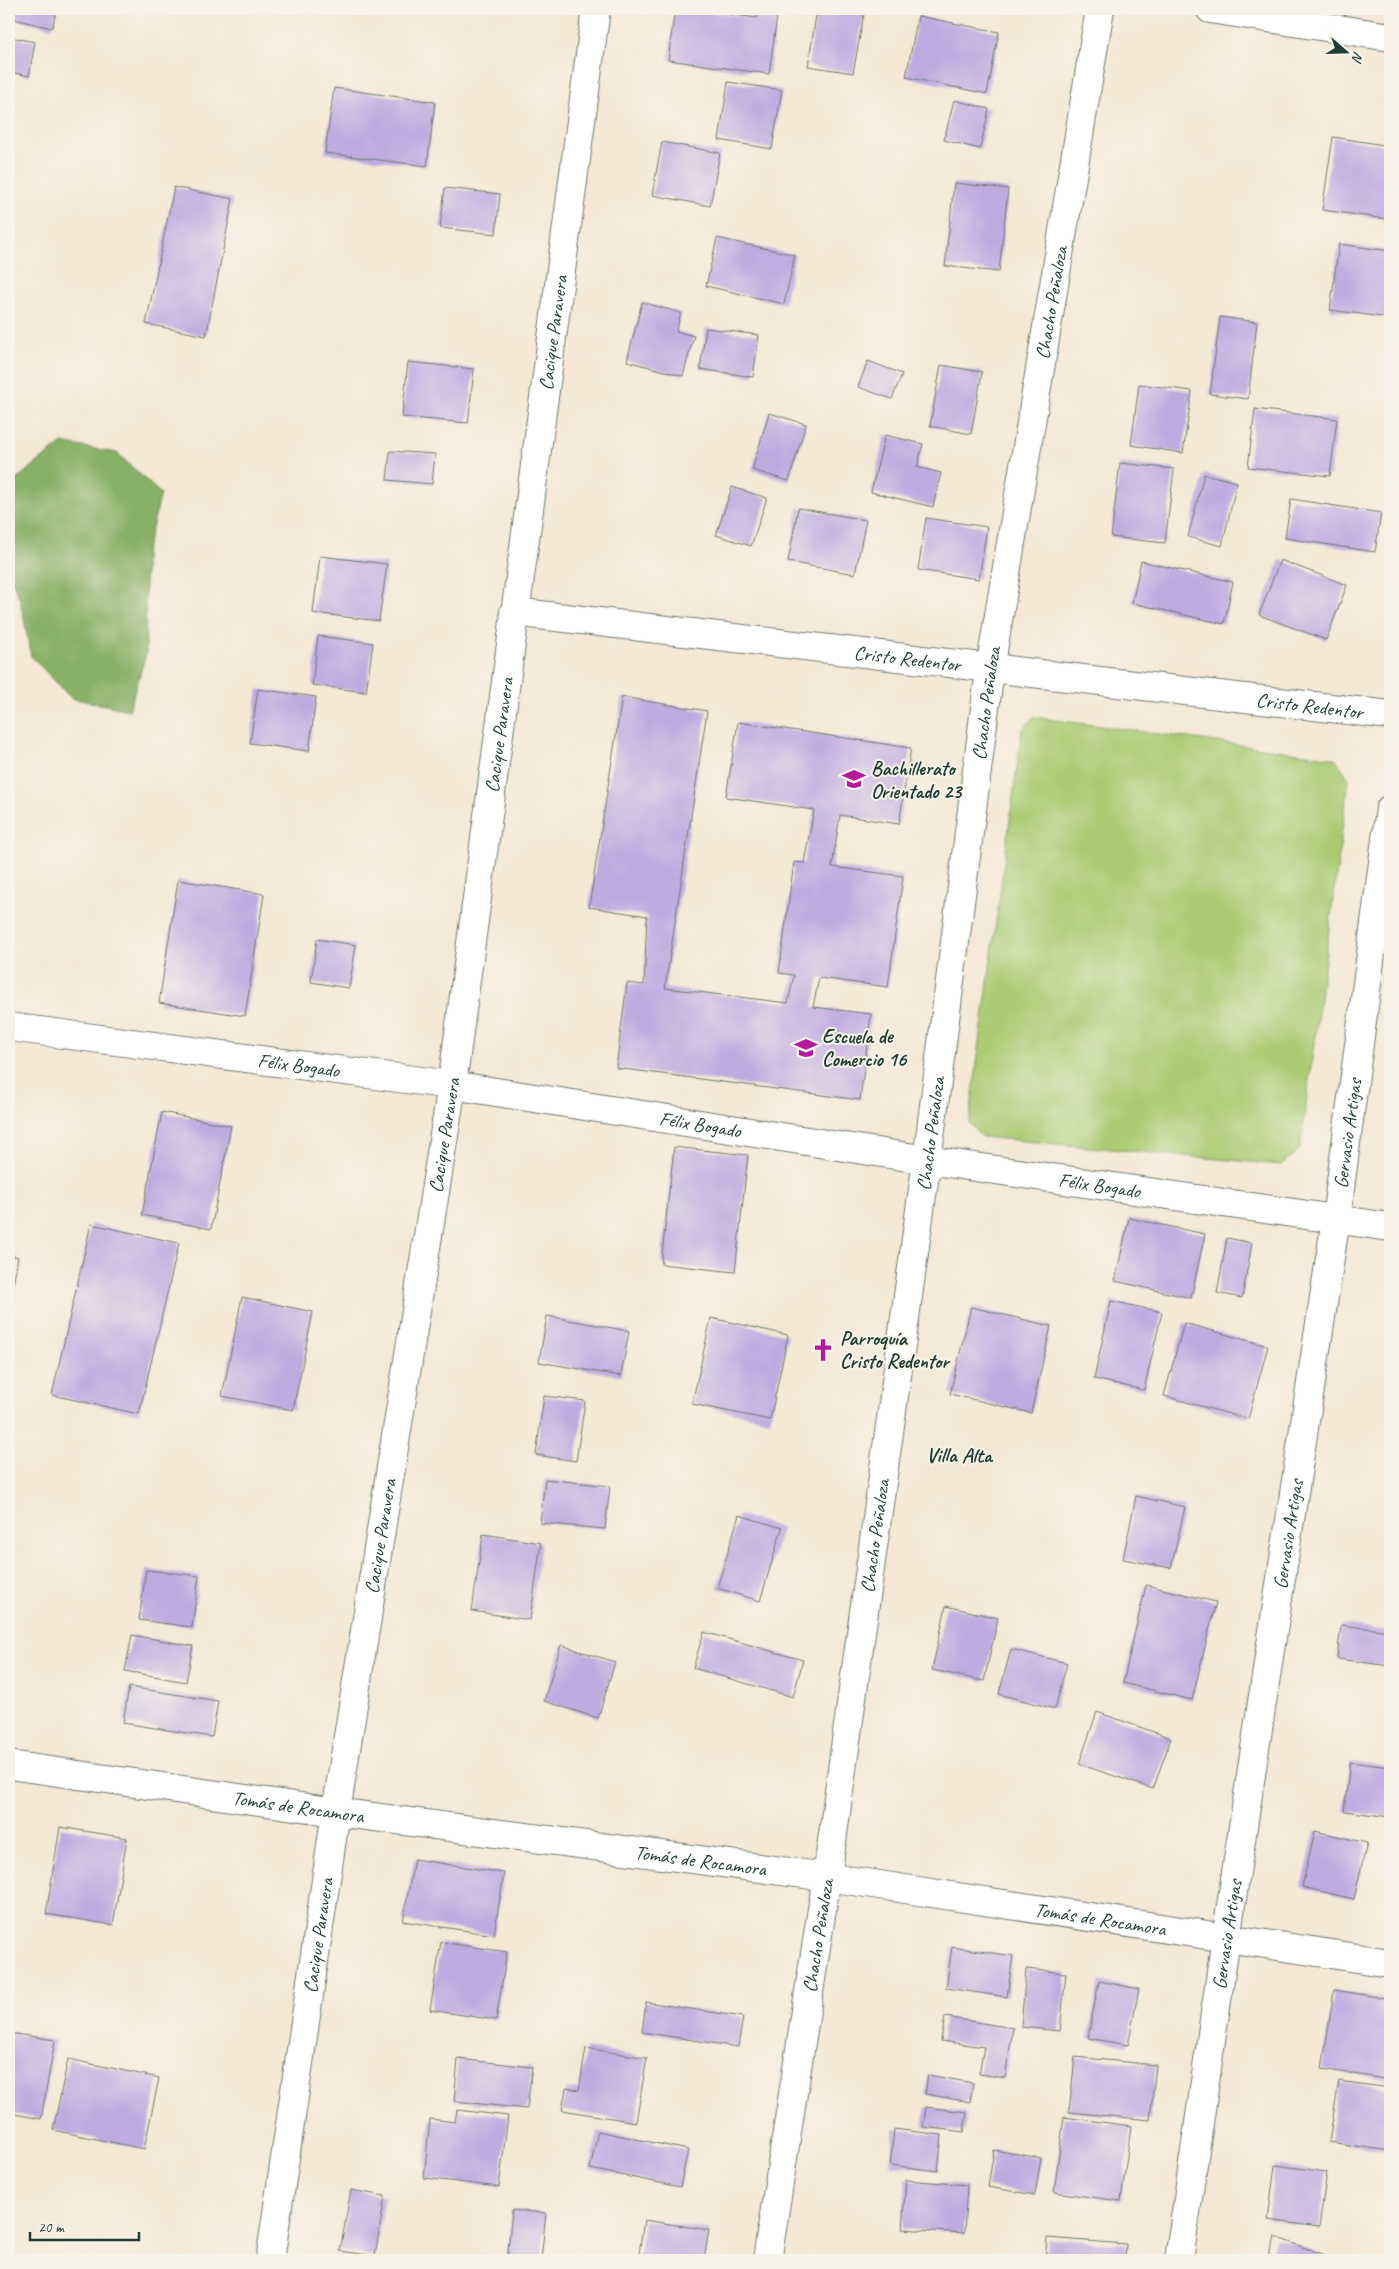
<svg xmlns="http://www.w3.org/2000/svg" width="1399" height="2269" font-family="Caveat,sans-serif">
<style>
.green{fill:#abcc75;stroke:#658454}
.forest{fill:#88b066;stroke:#54764d}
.building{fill:#c0abe1}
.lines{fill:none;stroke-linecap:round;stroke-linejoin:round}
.minor-casing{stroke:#6a796c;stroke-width:30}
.minor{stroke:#fff;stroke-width:28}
.labels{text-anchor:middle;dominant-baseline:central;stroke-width:4;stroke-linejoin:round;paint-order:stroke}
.street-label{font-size:20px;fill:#1f3d34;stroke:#f7f3e8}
.poi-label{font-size:20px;font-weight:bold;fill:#1f3d34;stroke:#f7f3e8;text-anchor:start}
.neighbourhood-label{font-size:21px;font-weight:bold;fill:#1f3d34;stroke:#f7f3e8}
</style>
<rect width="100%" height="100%" fill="#f7f3e8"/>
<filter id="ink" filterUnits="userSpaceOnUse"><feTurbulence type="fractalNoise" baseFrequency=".02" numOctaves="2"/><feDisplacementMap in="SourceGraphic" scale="10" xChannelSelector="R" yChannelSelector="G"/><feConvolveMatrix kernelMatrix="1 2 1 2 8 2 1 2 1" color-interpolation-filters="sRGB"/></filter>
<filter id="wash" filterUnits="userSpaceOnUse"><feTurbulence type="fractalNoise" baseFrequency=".0096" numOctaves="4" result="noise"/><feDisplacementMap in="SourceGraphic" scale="20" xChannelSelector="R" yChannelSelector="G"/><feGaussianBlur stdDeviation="1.12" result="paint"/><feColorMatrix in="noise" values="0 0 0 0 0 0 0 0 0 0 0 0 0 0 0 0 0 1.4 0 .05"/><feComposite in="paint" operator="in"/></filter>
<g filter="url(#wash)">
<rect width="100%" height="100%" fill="#f5e8d4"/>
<path class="green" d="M 1034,717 L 1335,758 L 1349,779 L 1300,1149 L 1281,1165 L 982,1137 L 969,1123 L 1022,730 Z"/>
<path class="forest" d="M 62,443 L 117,453 L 161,494 L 145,554 L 146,654 L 129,710 L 71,698 L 31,656 L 20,599 L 9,574 L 9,494 L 14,481 Z"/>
<g id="blocks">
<path class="building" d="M 9,9 L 57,9 L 52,28 L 9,18 Z
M 675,9 L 691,9 L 757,18 L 758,9 L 778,9 L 769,74 L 668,60 Z
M 817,9 L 865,9 L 853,73 L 808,66 Z
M 918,16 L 999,32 L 987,94 L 906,77 Z
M 9,37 L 35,42 L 29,76 L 9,72 Z
M 728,82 L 782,90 L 772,149 L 719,140 Z
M 334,88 L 435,102 L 427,166 L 325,153 Z
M 954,100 L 989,109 L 980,149 L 944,140 Z
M 1333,137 L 1390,146 L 1390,189 L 1386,219 L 1322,210 Z
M 662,142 L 720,153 L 710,206 L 652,195 Z
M 954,183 L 1008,189 L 999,272 L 945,266 Z
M 174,187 L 233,199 L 206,336 L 146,324 Z
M 445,188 L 500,194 L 496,234 L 440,228 Z
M 717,238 L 795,255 L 784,304 L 706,286 Z
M 1339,244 L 1390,251 L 1390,318 L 1330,310 Z
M 642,302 L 681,313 L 676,331 L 694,336 L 683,376 L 627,361 Z
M 1220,317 L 1257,322 L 1248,399 L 1210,394 Z
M 706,328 L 759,335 L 753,377 L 700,369 Z
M 868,361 L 902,374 L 892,399 L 858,387 Z
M 408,362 L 474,369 L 468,423 L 402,417 Z
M 941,365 L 982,372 L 971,434 L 930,426 Z
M 1139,384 L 1192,391 L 1183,453 L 1131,445 Z
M 1255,409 L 1337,419 L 1330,476 L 1248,467 Z
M 769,413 L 806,424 L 789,481 L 752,470 Z
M 885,435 L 923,444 L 917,467 L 941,473 L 933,507 L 871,492 Z
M 390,451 L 435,454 L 432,484 L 387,480 Z
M 1120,463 L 1174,469 L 1165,543 L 1111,537 Z
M 1204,474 L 1237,482 L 1222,546 L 1188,537 Z
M 732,487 L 767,498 L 751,546 L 716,535 Z
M 1291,499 L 1381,513 L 1375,552 L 1285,538 Z
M 798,508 L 866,520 L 855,574 L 788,562 Z
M 926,518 L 987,527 L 979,579 L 918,570 Z
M 320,556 L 387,564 L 379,621 L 313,613 Z
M 1280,560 L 1347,585 L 1326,640 L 1259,615 Z
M 1141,561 L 1233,582 L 1224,624 L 1132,603 Z
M 318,636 L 373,643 L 366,692 L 312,685 Z
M 258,689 L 316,697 L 309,751 L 250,743 Z
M 622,697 L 707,711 L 665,988 L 788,1003 L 794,975 L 779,973 L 794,862 L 804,863 L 814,810 L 726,797 L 738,722 L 911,748 L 899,824 L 840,815 L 832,867 L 903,876 L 888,987 L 819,978 L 813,1007 L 871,1014 L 860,1100 L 616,1068 L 627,983 L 644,985 L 647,916 L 589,907 Z
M 178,880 L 264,894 L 245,1016 L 159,1003 Z
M 317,939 L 356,945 L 349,988 L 311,982 Z
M 162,1112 L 231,1126 L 211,1229 L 142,1215 Z
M 674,1147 L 748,1155 L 735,1272 L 661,1264 Z
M 1129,1218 L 1205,1234 L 1191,1298 L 1115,1281 Z
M 91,1224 L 179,1243 L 139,1414 L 52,1395 Z
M 1227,1238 L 1252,1243 L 1242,1298 L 1217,1293 Z
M 9,1255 L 18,1257 L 10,1303 L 9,1303 Z
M 242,1297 L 313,1312 L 293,1410 L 222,1396 Z
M 1111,1301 L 1162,1312 L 1144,1390 L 1094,1379 Z
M 971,1307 L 1051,1326 L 1031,1413 L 950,1394 Z
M 547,1316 L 629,1331 L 621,1376 L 539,1362 Z
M 711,1318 L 788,1335 L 770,1420 L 692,1404 Z
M 1184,1323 L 1268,1346 L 1248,1419 L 1164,1396 Z
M 544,1396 L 585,1401 L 576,1461 L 536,1455 Z
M 545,1479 L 610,1486 L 605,1529 L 540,1523 Z
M 1136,1496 L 1185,1507 L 1171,1568 L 1123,1559 Z
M 739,1515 L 782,1528 L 760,1601 L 717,1588 Z
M 483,1534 L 541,1543 L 530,1620 L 472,1611 Z
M 146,1570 L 199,1576 L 192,1627 L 139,1620 Z
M 1146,1585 L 1216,1602 L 1192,1700 L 1123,1683 Z
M 946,1606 L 998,1618 L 984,1681 L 932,1670 Z
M 1341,1625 L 1390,1631 L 1390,1666 L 1337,1659 Z
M 704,1632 L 803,1660 L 793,1697 L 693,1668 Z
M 132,1635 L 193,1646 L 186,1682 L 125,1671 Z
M 561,1645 L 615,1662 L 598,1718 L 544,1701 Z
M 1011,1649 L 1067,1663 L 1055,1709 L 999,1694 Z
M 129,1687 L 218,1701 L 212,1737 L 123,1723 Z
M 1097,1712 L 1171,1738 L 1153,1789 L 1079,1764 Z
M 1350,1762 L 1390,1767 L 1390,1817 L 1344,1811 Z
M 60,1827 L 127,1838 L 113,1925 L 46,1914 Z
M 1315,1831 L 1367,1843 L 1354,1899 L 1302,1887 Z
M 414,1859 L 504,1873 L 494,1935 L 403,1921 Z
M 441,1942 L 507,1952 L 496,2020 L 430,2010 Z
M 952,1947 L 1013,1956 L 1007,1997 L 946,1988 Z
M 1026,1969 L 1066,1973 L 1060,2031 L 1021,2027 Z
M 1099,1981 L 1139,1989 L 1128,2045 L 1088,2038 Z
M 1334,1990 L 1390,1999 L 1390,2080 L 1322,2069 Z
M 646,2002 L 743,2017 L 738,2047 L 642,2032 Z
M 945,2017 L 1013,2028 L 1005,2078 L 979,2074 L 984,2047 L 941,2041 Z
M 9,2033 L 55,2040 L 41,2119 L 9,2113 Z
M 586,2048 L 647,2058 L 636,2122 L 562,2110 L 566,2088 L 579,2090 Z
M 1075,2057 L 1156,2065 L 1150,2120 L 1069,2112 Z
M 68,2059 L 159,2078 L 144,2149 L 53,2130 Z
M 458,2059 L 532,2067 L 527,2109 L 454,2101 Z
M 928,2075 L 973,2083 L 970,2102 L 925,2094 Z
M 1339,2081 L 1390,2088 L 1390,2151 L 1329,2142 Z
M 926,2107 L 967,2112 L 964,2132 L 923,2127 Z
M 457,2110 L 508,2116 L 499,2187 L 424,2178 L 430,2119 L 455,2122 Z
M 1064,2117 L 1131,2126 L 1121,2201 L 1054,2192 Z
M 894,2129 L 942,2135 L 938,2171 L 890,2165 Z
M 598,2131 L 688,2150 L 680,2187 L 590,2169 Z
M 994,2150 L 1041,2158 L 1035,2195 L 988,2187 Z
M 1275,2165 L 1327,2172 L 1319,2227 L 1268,2220 Z
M 906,2180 L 967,2185 L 964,2233 L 902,2229 Z
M 351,2190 L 385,2196 L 375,2256 L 340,2251 Z
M 512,2210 L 546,2213 L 541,2260 L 507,2260 Z
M 644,2220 L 709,2230 L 704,2260 L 638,2260 Z
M 1275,2237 L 1339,2260 L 1267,2260 Z
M 1047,2238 L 1126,2244 L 1125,2260 L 1045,2260 Z"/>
</g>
</g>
<g filter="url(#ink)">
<use href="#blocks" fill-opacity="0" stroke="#6a796c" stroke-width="1"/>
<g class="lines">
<defs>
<g id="minor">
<path d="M 1210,9 L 1390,37"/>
<path id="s1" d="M 514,612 L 1390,715"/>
<path id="s2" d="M 9,1027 L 452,1085 L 927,1160 L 1390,1227"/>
<path id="s3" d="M 9,1765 L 336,1812 L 827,1877 L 1390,1963"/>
<path id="s4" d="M 270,2260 L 336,1812 L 452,1085 L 596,9"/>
<path id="s5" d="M 767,2260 L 827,1877 L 927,1160 L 990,669 L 1100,9"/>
<path id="s6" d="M 1179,2260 L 1226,1938 L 1336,1219 L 1390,809"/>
</g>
</defs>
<use href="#minor" class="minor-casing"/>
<use href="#minor" class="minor"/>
</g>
</g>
<defs>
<symbol id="school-bare" viewBox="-9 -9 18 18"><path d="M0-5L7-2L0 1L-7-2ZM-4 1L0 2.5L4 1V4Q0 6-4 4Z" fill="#b5179e" stroke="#f7f3e8" stroke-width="2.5" paint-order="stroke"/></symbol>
<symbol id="church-bare" viewBox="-9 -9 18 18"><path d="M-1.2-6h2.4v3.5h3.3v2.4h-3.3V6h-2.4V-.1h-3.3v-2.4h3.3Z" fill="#b5179e" stroke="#f7f3e8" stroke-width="2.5" paint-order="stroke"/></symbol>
</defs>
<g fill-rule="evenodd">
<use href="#school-bare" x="838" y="763" width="32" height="32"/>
<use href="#school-bare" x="790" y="1032" width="32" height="32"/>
<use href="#church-bare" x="807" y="1334" width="32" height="32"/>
</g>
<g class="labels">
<g class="street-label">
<text stroke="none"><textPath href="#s5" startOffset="1978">Chacho Peñaloza</textPath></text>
<text stroke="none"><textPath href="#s4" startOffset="1948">Cacique Paravera</textPath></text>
<text stroke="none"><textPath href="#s1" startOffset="396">Cristo Redentor</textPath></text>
<text stroke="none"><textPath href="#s5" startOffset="1572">Chacho Peñaloza</textPath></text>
<text stroke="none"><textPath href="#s1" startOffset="801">Cristo Redentor</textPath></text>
<text stroke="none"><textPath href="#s4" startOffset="1542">Cacique Paravera</textPath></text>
<text stroke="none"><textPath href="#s2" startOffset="292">Félix Bogado</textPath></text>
<text stroke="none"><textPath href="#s2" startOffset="698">Félix Bogado</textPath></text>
<text stroke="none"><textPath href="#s5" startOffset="1138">Chacho Peñaloza</textPath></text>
<text stroke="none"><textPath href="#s6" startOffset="1139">Gervasio Artigas</textPath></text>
<text stroke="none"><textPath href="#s4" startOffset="1138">Cacique Paravera</textPath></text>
<text stroke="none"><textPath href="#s2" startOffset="1102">Félix Bogado</textPath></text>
<text stroke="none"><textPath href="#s5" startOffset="732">Chacho Peñaloza</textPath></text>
<text stroke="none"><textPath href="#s6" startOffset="734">Gervasio Artigas</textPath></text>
<text stroke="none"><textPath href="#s4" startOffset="732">Cacique Paravera</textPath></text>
<text stroke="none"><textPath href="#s3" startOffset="292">Tomás de Rocamora</textPath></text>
<text stroke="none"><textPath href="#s3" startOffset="698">Tomás de Rocamora</textPath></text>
<text stroke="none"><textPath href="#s3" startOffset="1102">Tomás de Rocamora</textPath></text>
<text stroke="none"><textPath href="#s6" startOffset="329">Gervasio Artigas</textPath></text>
<text stroke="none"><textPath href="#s4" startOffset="328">Cacique Paravera</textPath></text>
<text stroke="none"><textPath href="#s5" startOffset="328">Chacho Peñaloza</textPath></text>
</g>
<g class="poi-label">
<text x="871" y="768">Bachillerato<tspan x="871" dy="23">Orientado 23</tspan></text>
<text x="822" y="1036">Escuela de<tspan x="822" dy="23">Comercio 16</tspan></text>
<text x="840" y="1338">Parroquía<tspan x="840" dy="23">Cristo Redentor</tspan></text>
</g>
<g class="neighbourhood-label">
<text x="959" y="1455">Villa Alta</text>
</g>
</g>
<rect width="1399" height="2269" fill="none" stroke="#f7f3e8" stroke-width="30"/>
<g transform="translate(1346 52) rotate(110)" stroke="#f7f3e8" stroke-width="4" paint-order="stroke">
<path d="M0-4L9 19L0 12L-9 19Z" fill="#1f3d34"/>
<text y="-8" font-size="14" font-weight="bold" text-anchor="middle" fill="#1f3d34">N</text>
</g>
<path d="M30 2232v8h109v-8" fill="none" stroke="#1f3d34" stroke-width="2.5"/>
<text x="38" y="2232" font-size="15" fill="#1f3d34" stroke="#f7f3e8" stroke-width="4" paint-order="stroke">20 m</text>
</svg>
